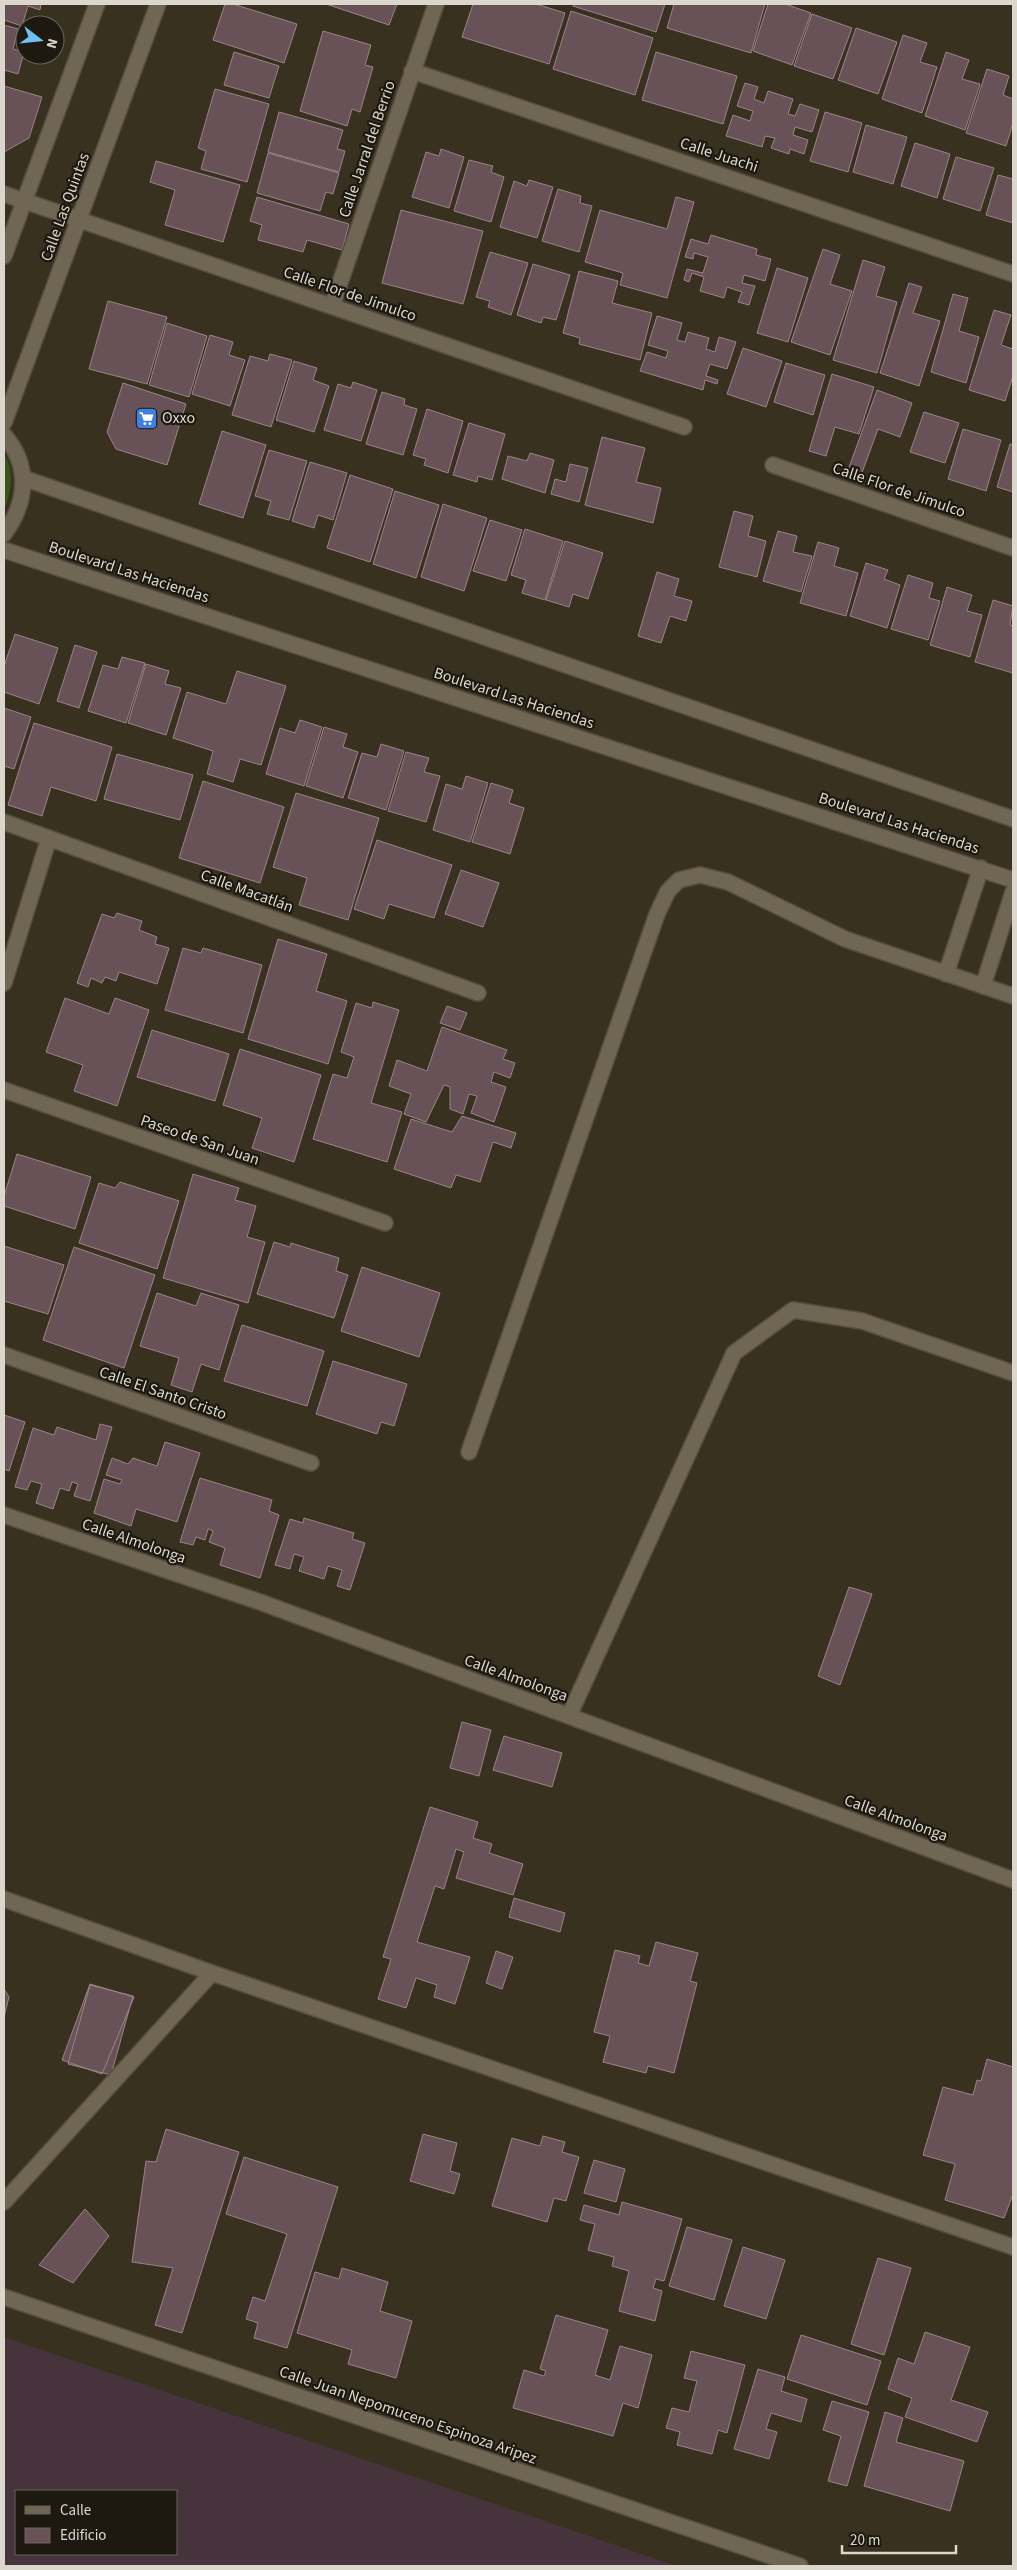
<svg xmlns="http://www.w3.org/2000/svg" width="1017" height="2570" font-family="'Source Sans 3',sans-serif">
<style>
.education{fill:#46333b;fill-rule:evenodd}
.green{fill:#38561c}
.building{fill:#685258;stroke:#9b8389}
.lines{fill:none;stroke-linecap:round;stroke-linejoin:round}
.minor-casing{stroke:#554e3f;stroke-width:18}
.minor{stroke:#6f6653;stroke-width:15}
.labels{text-anchor:middle;dominant-baseline:central;stroke-width:4.5;stroke-linejoin:round;paint-order:stroke}
.street-label{font-size:16px;fill:#dcd7cd;stroke:#1d1911}
.poi-label{font-size:16px;fill:#dcd7cd;stroke:#1d1911;text-anchor:start}
</style>
<rect width="100%" height="100%" fill="#39311f"/>
<path class="education" d="M 4,2337 L 677,2566 L 4,2566 ZM 16,2491 L 176,2491 L 176,2554 L 16,2554 Z"/>
<path class="green" d="M 4,454 C 15,471 11,493 4,510 Z"/>
<path class="building" d="M 4,4 L 41,4 L 40,10 L 28,6 L 22,26 L 4,20 Z
M 225,4 L 233,4 L 297,24 L 284,63 L 213,40 Z
M 326,4 L 397,4 L 389,25 Z
M 473,4 L 536,4 L 565,13 L 549,64 L 462,37 Z
M 573,4 L 665,4 L 656,32 L 573,6 Z
M 674,4 L 765,4 L 751,53 L 667,28 Z
M 768,4 L 785,4 L 811,13 L 792,65 L 753,51 Z
M 571,11 L 653,38 L 635,95 L 553,69 Z
M 812,14 L 852,28 L 833,79 L 794,66 Z
M 4,25 L 18,29 L 13,49 L 24,52 L 18,74 L 4,70 Z
M 856,28 L 897,42 L 878,94 L 838,80 Z
M 323,31 L 371,45 L 365,65 L 373,67 L 360,112 L 352,109 L 347,126 L 300,111 Z
M 903,35 L 927,43 L 920,62 L 937,67 L 922,113 L 882,99 Z
M 234,52 L 279,66 L 269,98 L 224,85 Z
M 656,52 L 737,76 L 723,124 L 642,100 Z
M 946,52 L 969,60 L 962,79 L 980,84 L 965,130 L 925,116 Z
M 987,69 L 1009,76 L 1003,95 L 1013,99 L 1013,123 L 1006,146 L 966,133 Z
M 745,83 L 758,87 L 754,99 L 764,103 L 768,91 L 793,99 L 788,114 L 795,116 L 800,104 L 819,110 L 812,132 L 795,127 L 793,135 L 808,140 L 804,154 L 790,149 L 789,154 L 771,148 L 775,138 L 765,136 L 762,147 L 726,136 L 733,115 L 750,121 L 753,111 L 737,106 Z
M 4,86 L 42,97 L 29,138 L 4,152 Z
M 215,89 L 269,104 L 247,182 L 201,169 L 206,151 L 198,148 Z
M 279,112 L 343,130 L 337,149 L 345,151 L 339,172 L 268,152 Z
M 825,112 L 862,123 L 848,172 L 810,161 Z
M 866,125 L 907,137 L 893,184 L 853,172 Z
M 915,143 L 950,154 L 937,198 L 901,186 Z
M 441,149 L 464,157 L 449,208 L 412,197 L 426,152 L 439,156 Z
M 268,153 L 339,173 L 333,194 L 326,192 L 320,211 L 257,193 Z
M 956,157 L 994,168 L 980,211 L 943,199 Z
M 469,160 L 493,166 L 491,172 L 504,177 L 491,222 L 454,211 Z
M 156,161 L 240,185 L 223,242 L 165,225 L 175,190 L 150,182 Z
M 998,175 L 1013,179 L 1013,223 L 986,215 Z
M 529,180 L 553,187 L 537,238 L 500,227 L 514,181 L 527,186 Z
M 558,189 L 581,196 L 580,203 L 592,206 L 579,252 L 542,241 Z
M 257,197 L 349,224 L 342,250 L 307,240 L 303,252 L 258,240 L 262,225 L 250,221 Z
M 676,197 L 694,202 L 667,298 L 620,285 L 623,273 L 585,262 L 600,210 L 667,229 Z
M 401,210 L 483,231 L 463,304 L 382,283 Z
M 711,235 L 757,249 L 756,255 L 771,259 L 765,281 L 744,275 L 742,283 L 755,286 L 749,305 L 738,302 L 742,292 L 727,287 L 724,298 L 700,291 L 704,277 L 692,273 L 689,282 L 684,280 L 687,269 L 703,273 L 708,257 L 694,253 L 693,259 L 685,257 L 691,239 L 708,244 Z
M 823,249 L 840,255 L 830,284 L 852,291 L 830,355 L 791,342 Z
M 490,252 L 528,263 L 511,315 L 488,307 L 490,301 L 476,297 Z
M 863,260 L 885,267 L 876,296 L 897,302 L 877,373 L 833,360 Z
M 533,264 L 570,275 L 556,320 L 543,317 L 541,323 L 517,315 Z
M 777,268 L 808,278 L 788,342 L 757,333 Z
M 579,271 L 618,281 L 612,303 L 652,313 L 640,360 L 579,344 L 580,338 L 563,333 Z
M 909,283 L 922,287 L 913,313 L 940,321 L 919,386 L 880,373 Z
M 953,294 L 968,298 L 959,331 L 979,337 L 966,383 L 931,372 Z
M 108,301 L 167,317 L 147,384 L 89,369 Z
M 994,310 L 1011,315 L 1001,345 L 1013,349 L 1013,376 L 1005,401 L 969,390 Z
M 657,316 L 682,323 L 677,340 L 685,342 L 688,332 L 709,338 L 706,349 L 715,352 L 719,337 L 736,342 L 727,369 L 710,364 L 706,376 L 718,380 L 717,384 L 705,380 L 703,390 L 640,371 L 647,352 L 666,358 L 668,351 L 648,345 Z
M 167,323 L 207,336 L 189,397 L 149,385 Z
M 210,335 L 233,342 L 229,355 L 245,360 L 230,406 L 192,394 Z
M 743,348 L 782,361 L 766,407 L 727,394 Z
M 270,354 L 292,360 L 271,427 L 232,415 L 250,356 L 268,361 Z
M 294,361 L 317,368 L 313,380 L 329,386 L 314,432 L 276,420 Z
M 786,363 L 825,375 L 813,415 L 774,402 Z
M 832,374 L 874,387 L 859,434 L 835,427 L 826,456 L 809,451 Z
M 353,382 L 377,390 L 361,441 L 324,430 L 338,384 L 351,388 Z
M 123,383 L 186,404 L 167,465 L 116,449 L 107,432 Z
M 877,390 L 912,403 L 900,437 L 878,429 L 860,478 L 847,473 Z
M 382,392 L 405,399 L 404,405 L 417,409 L 403,455 L 366,444 Z
M 427,409 L 463,421 L 448,473 L 424,465 L 426,459 L 413,455 Z
M 924,412 L 959,423 L 945,463 L 910,452 Z
M 469,423 L 505,434 L 492,480 L 478,476 L 477,482 L 453,475 Z
M 963,429 L 1001,440 L 986,491 L 948,479 Z
M 222,431 L 266,445 L 243,518 L 199,504 Z
M 602,437 L 645,448 L 636,482 L 661,488 L 653,523 L 585,505 Z
M 1010,444 L 1013,445 L 1013,492 L 997,487 Z
M 269,450 L 307,461 L 289,520 L 267,514 L 271,501 L 255,496 Z
M 530,453 L 554,460 L 545,493 L 502,479 L 508,456 L 527,461 Z
M 310,462 L 347,473 L 333,520 L 318,515 L 314,528 L 292,521 Z
M 570,464 L 588,468 L 579,502 L 551,494 L 555,479 L 566,482 Z
M 350,475 L 393,489 L 370,562 L 327,548 Z
M 395,491 L 439,505 L 416,578 L 373,564 Z
M 443,504 L 487,518 L 464,591 L 421,577 Z
M 734,511 L 753,516 L 748,536 L 766,541 L 757,577 L 719,567 Z
M 490,520 L 522,530 L 506,581 L 473,571 Z
M 525,529 L 563,541 L 545,600 L 522,593 L 526,580 L 511,575 Z
M 778,531 L 797,536 L 793,552 L 812,556 L 801,592 L 763,581 Z
M 565,541 L 603,553 L 588,599 L 573,594 L 569,607 L 546,600 Z
M 818,542 L 839,548 L 834,566 L 858,573 L 846,616 L 800,603 Z
M 866,563 L 888,570 L 884,579 L 900,585 L 887,628 L 850,616 Z
M 657,572 L 679,579 L 674,596 L 692,601 L 686,621 L 670,616 L 661,643 L 638,636 Z
M 908,575 L 933,583 L 929,598 L 940,601 L 928,640 L 891,629 Z
M 947,587 L 972,595 L 967,611 L 982,615 L 970,657 L 930,645 Z
M 993,600 L 1013,606 L 1010,625 L 1013,626 L 1013,673 L 975,662 Z
M 15,634 L 58,648 L 39,704 L 4,692 L 4,666 Z
M 75,645 L 97,652 L 79,708 L 57,701 Z
M 122,657 L 145,663 L 126,723 L 88,711 L 103,665 L 118,669 Z
M 146,664 L 169,671 L 165,684 L 181,688 L 166,735 L 128,723 Z
M 237,671 L 286,686 L 261,765 L 240,759 L 233,782 L 207,774 L 213,751 L 173,738 L 187,692 L 226,704 Z
M 4,708 L 31,717 L 14,769 L 4,766 Z
M 300,720 L 322,727 L 304,786 L 266,774 L 280,728 L 295,733 Z
M 34,723 L 112,747 L 96,801 L 51,787 L 42,816 L 8,805 Z
M 324,727 L 347,734 L 343,747 L 358,752 L 343,798 L 306,786 Z
M 381,744 L 404,751 L 386,810 L 348,798 L 362,753 L 377,757 Z
M 406,752 L 429,758 L 424,772 L 440,776 L 426,822 L 388,811 Z
M 117,754 L 193,775 L 180,820 L 104,799 Z
M 466,776 L 488,783 L 470,842 L 433,830 L 446,784 L 462,789 Z
M 203,781 L 284,807 L 260,883 L 179,858 Z
M 491,783 L 513,790 L 509,803 L 524,808 L 510,854 L 472,842 Z
M 296,793 L 379,818 L 348,920 L 299,905 L 307,878 L 273,867 Z
M 377,840 L 452,865 L 434,918 L 389,904 L 384,919 L 354,909 Z
M 461,870 L 499,883 L 483,927 L 445,914 Z
M 117,913 L 142,921 L 139,930 L 157,937 L 155,944 L 169,948 L 157,984 L 119,972 L 116,981 L 105,977 L 102,983 L 91,978 L 88,987 L 77,983 L 102,914 L 114,918 Z
M 278,939 L 327,954 L 316,991 L 347,1001 L 328,1064 L 248,1039 Z
M 183,948 L 201,953 L 203,948 L 262,965 L 243,1033 L 165,1010 Z
M 65,998 L 109,1014 L 115,998 L 149,1010 L 117,1106 L 74,1091 L 83,1065 L 46,1052 Z
M 373,1002 L 399,1010 L 371,1103 L 402,1112 L 387,1162 L 313,1139 L 333,1074 L 347,1078 L 354,1057 L 341,1052 L 356,1003 L 372,1008 Z
M 447,1006 L 467,1013 L 460,1030 L 440,1023 Z
M 442,1027 L 507,1050 L 503,1059 L 515,1063 L 510,1078 L 494,1072 L 491,1082 L 506,1087 L 494,1122 L 471,1113 L 477,1096 L 469,1094 L 463,1114 L 450,1109 L 450,1087 L 444,1085 L 426,1122 L 404,1114 L 411,1094 L 389,1086 L 397,1060 L 427,1071 Z
M 152,1030 L 229,1054 L 215,1101 L 137,1077 Z
M 240,1049 L 321,1075 L 294,1162 L 252,1148 L 262,1118 L 223,1105 Z
M 462,1116 L 516,1133 L 511,1148 L 493,1142 L 480,1182 L 456,1175 L 451,1188 L 394,1169 L 411,1119 L 452,1132 Z
M 17,1154 L 91,1177 L 75,1229 L 4,1206 L 4,1196 Z
M 193,1174 L 239,1188 L 235,1200 L 256,1206 L 247,1237 L 265,1242 L 248,1303 L 163,1278 Z
M 120,1182 L 179,1201 L 157,1269 L 79,1243 L 99,1183 L 115,1188 Z
M 274,1242 L 290,1247 L 291,1243 L 339,1258 L 336,1271 L 348,1275 L 334,1318 L 257,1294 Z
M 4,1246 L 64,1265 L 48,1314 L 4,1301 Z
M 74,1247 L 155,1275 L 124,1368 L 43,1340 Z
M 362,1267 L 440,1293 L 419,1357 L 341,1331 Z
M 157,1293 L 196,1306 L 201,1293 L 239,1305 L 219,1370 L 201,1364 L 192,1392 L 171,1385 L 179,1358 L 140,1346 Z
M 242,1325 L 324,1351 L 307,1406 L 224,1381 Z
M 333,1361 L 407,1384 L 394,1426 L 381,1422 L 377,1434 L 316,1414 Z
M 4,1415 L 25,1422 L 9,1471 L 4,1469 Z
M 100,1424 L 112,1427 L 90,1501 L 74,1496 L 78,1484 L 72,1482 L 69,1491 L 60,1488 L 53,1509 L 36,1503 L 42,1484 L 31,1481 L 27,1490 L 15,1487 L 33,1428 L 54,1435 L 57,1427 L 96,1440 Z
M 165,1442 L 200,1453 L 177,1522 L 136,1509 L 131,1526 L 94,1513 L 104,1479 L 120,1484 L 122,1480 L 106,1475 L 112,1458 L 128,1464 L 133,1458 L 157,1466 Z
M 200,1478 L 272,1500 L 269,1511 L 279,1515 L 260,1578 L 220,1565 L 225,1548 L 209,1542 L 213,1531 L 208,1529 L 205,1540 L 196,1537 L 193,1545 L 180,1542 Z
M 304,1518 L 354,1533 L 352,1539 L 365,1543 L 350,1590 L 337,1586 L 342,1570 L 328,1566 L 324,1579 L 299,1571 L 304,1557 L 294,1554 L 290,1569 L 275,1565 L 290,1519 L 303,1523 Z
M 849,1587 L 872,1594 L 840,1685 L 818,1676 Z
M 462,1722 L 491,1730 L 479,1776 L 450,1768 Z
M 504,1736 L 562,1753 L 552,1787 L 493,1770 Z
M 430,1807 L 478,1822 L 473,1838 L 492,1844 L 489,1853 L 523,1864 L 513,1895 L 456,1878 L 464,1852 L 456,1849 L 444,1889 L 435,1886 L 417,1942 L 470,1957 L 455,2004 L 434,1997 L 437,1985 L 416,1978 L 406,2008 L 378,1999 L 391,1959 L 383,1957 Z
M 514,1898 L 565,1913 L 560,1932 L 509,1917 Z
M 656,1942 L 698,1953 L 690,1981 L 697,1983 L 674,2073 L 648,2066 L 646,2073 L 603,2062 L 610,2036 L 594,2032 L 615,1950 L 640,1956 L 638,1963 L 649,1966 Z
M 496,1951 L 513,1957 L 502,1989 L 486,1983 Z
M 90,1984 L 134,1997 L 102,2074 L 62,2060 Z
M 90,1985 L 133,1996 L 111,2075 L 68,2064 Z
M 4,1989 L 9,1997 L 4,2017 Z
M 987,2059 L 1013,2067 L 1013,2194 L 1004,2218 L 945,2200 L 955,2164 L 923,2155 L 943,2087 L 973,2095 L 977,2080 L 981,2081 Z
M 166,2129 L 239,2152 L 182,2333 L 155,2325 L 173,2268 L 132,2262 L 146,2161 L 156,2162 Z
M 423,2134 L 457,2143 L 450,2171 L 460,2174 L 454,2194 L 410,2181 Z
M 543,2136 L 565,2142 L 562,2152 L 579,2157 L 566,2201 L 554,2198 L 547,2222 L 492,2206 L 512,2138 L 540,2146 Z
M 244,2157 L 338,2187 L 287,2348 L 254,2338 L 258,2323 L 246,2319 L 253,2297 L 265,2301 L 287,2234 L 226,2214 Z
M 594,2160 L 625,2169 L 616,2202 L 584,2193 Z
M 622,2202 L 682,2219 L 664,2281 L 656,2279 L 653,2288 L 662,2291 L 655,2321 L 619,2311 L 629,2271 L 612,2266 L 614,2257 L 588,2250 L 595,2224 L 580,2220 L 584,2205 L 619,2215 Z
M 85,2209 L 109,2236 L 73,2283 L 39,2265 Z
M 687,2227 L 732,2240 L 714,2300 L 669,2286 Z
M 743,2247 L 785,2260 L 766,2319 L 724,2306 Z
M 878,2258 L 911,2268 L 884,2355 L 851,2344 Z
M 342,2268 L 388,2282 L 380,2311 L 412,2321 L 396,2378 L 348,2364 L 352,2350 L 297,2333 L 315,2272 L 339,2279 Z
M 556,2315 L 608,2330 L 595,2375 L 610,2380 L 620,2346 L 652,2355 L 638,2408 L 623,2403 L 613,2436 L 513,2408 L 524,2370 L 544,2376 L 546,2371 L 540,2369 Z
M 925,2332 L 970,2347 L 951,2400 L 988,2412 L 977,2442 L 905,2417 L 912,2398 L 888,2389 L 898,2358 L 914,2364 Z
M 801,2335 L 881,2361 L 867,2405 L 787,2379 Z
M 691,2351 L 745,2365 L 727,2433 L 718,2430 L 712,2454 L 677,2445 L 680,2432 L 666,2428 L 672,2408 L 689,2412 L 697,2381 L 684,2378 Z
M 758,2369 L 785,2377 L 781,2391 L 807,2399 L 801,2422 L 771,2413 L 766,2429 L 777,2432 L 769,2459 L 734,2449 Z
M 832,2401 L 869,2412 L 847,2486 L 828,2481 L 841,2436 L 823,2430 Z
M 885,2412 L 903,2418 L 896,2442 L 964,2461 L 950,2511 L 864,2486 Z"/>
<g class="lines">
<defs>
<path id="minor" d="M 412,71 L 1013,274
M 4,194 L 684,427
M 4,256 L 97,4
M 332,306 L 436,4
M 4,423 L 158,4
M 4,435 C 31,466 27,503 4,534
M 773,465 L 1013,548
M 23,478 L 1013,819
M 4,550 L 1013,880
M 4,822 L 478,993
M 946,974 L 981,868
M 4,983 L 49,838
M 983,986 L 1013,892
M 4,1090 L 385,1223
M 4,1355 L 311,1463
M 469,1452 L 657,914 L 668,891 L 679,880 L 700,875 L 728,882 L 845,939 L 1013,996
M 4,1515 L 260,1602 L 1013,1880
M 569,1716 L 734,1353 L 793,1310 L 862,1321 L 1013,1373
M 4,1899 L 212,1973 L 1013,2247
M 4,2202 L 212,1973
M 4,2297 L 800,2566"/>
</defs>
<use href="#minor" class="minor-casing"/>
<use href="#minor" class="minor"/>
</g>
<defs>
<symbol id="supermarket-square" viewBox="-11 -11 22 22"><rect x="-9" y="-9" width="18" height="18" rx="4" fill="#3f7fe0" stroke="#1d1911"/><path d="M-6-5.5h2.5l.6 2H6L4.5 2H-2.5L-4.4-4H-6ZM-1.5 3.2a1.3 1.3 0 1 0 .1 0ZM3 3.2a1.3 1.3 0 1 0 .1 0Z" fill="#fff"/></symbol>
</defs>
<g fill-rule="evenodd">
<use href="#supermarket-square" x="134" y="406" width="25" height="25"/>
</g>
<g class="labels">
<g class="street-label">
<text transform="translate(367 149) rotate(-71)">Calle Jarral del Berrio</text>
<text transform="translate(719 155) rotate(18)">Calle Juachi</text>
<text transform="translate(65 207) rotate(-70)">Calle Las Quintas</text>
<text transform="translate(350 294) rotate(19)">Calle Flor de Jimulco</text>
<text transform="translate(899 490) rotate(19)">Calle Flor de Jimulco</text>
<text transform="translate(129 572) rotate(18)">Boulevard Las Haciendas</text>
<text transform="translate(514 698) rotate(18)">Boulevard Las Haciendas</text>
<text transform="translate(899 823) rotate(18)">Boulevard Las Haciendas</text>
<text transform="translate(247 891) rotate(20)">Calle Macatlán</text>
<text transform="translate(200 1140) rotate(19)">Paseo de San Juan</text>
<text transform="translate(163 1393) rotate(19)">Calle El Santo Cristo</text>
<text transform="translate(134 1541) rotate(19)">Calle Almolonga</text>
<text transform="translate(516 1678) rotate(20)">Calle Almolonga</text>
<text transform="translate(896 1818) rotate(20)">Calle Almolonga</text>
<text transform="translate(408 2415) rotate(19)">Calle Juan Nepomuceno Espinoza Aripez</text>
</g>
<g class="poi-label">
<text x="162" y="418">Oxxo</text>
</g>
</g>
<rect width="1017" height="2570" fill="none" stroke="#dcd7cd" stroke-width="10"/>
<rect x="15" y="2490" width="162" height="65" fill="#1d1911" stroke="#69655c"/>
<rect x="25" y="2506" width="25" height="8" fill="#6f6653" stroke="#69655c"/>
<text x="60" y="2515" font-size="15" fill="#dcd7cd">Calle</text>
<rect x="25" y="2528" width="25" height="15" fill="#685258" stroke="#69655c"/>
<text x="60" y="2540" font-size="15" fill="#dcd7cd">Edificio</text>
<g transform="translate(40 40) rotate(106)"><circle r="24" fill="#1d1911" stroke="#69655c"/>
<path d="M0-4L9 19L0 12L-9 19Z" fill="#6dc2f3"/>
<text y="-8" font-size="14" font-weight="bold" text-anchor="middle" fill="#dcd7cd">N</text>
</g>
<path d="M842 2545v8h114v-8" fill="none" stroke="#dcd7cd" stroke-width="2.5"/>
<text x="850" y="2545" font-size="15" fill="#dcd7cd" stroke="#1d1911" stroke-width="4" paint-order="stroke">20 m</text>
</svg>
